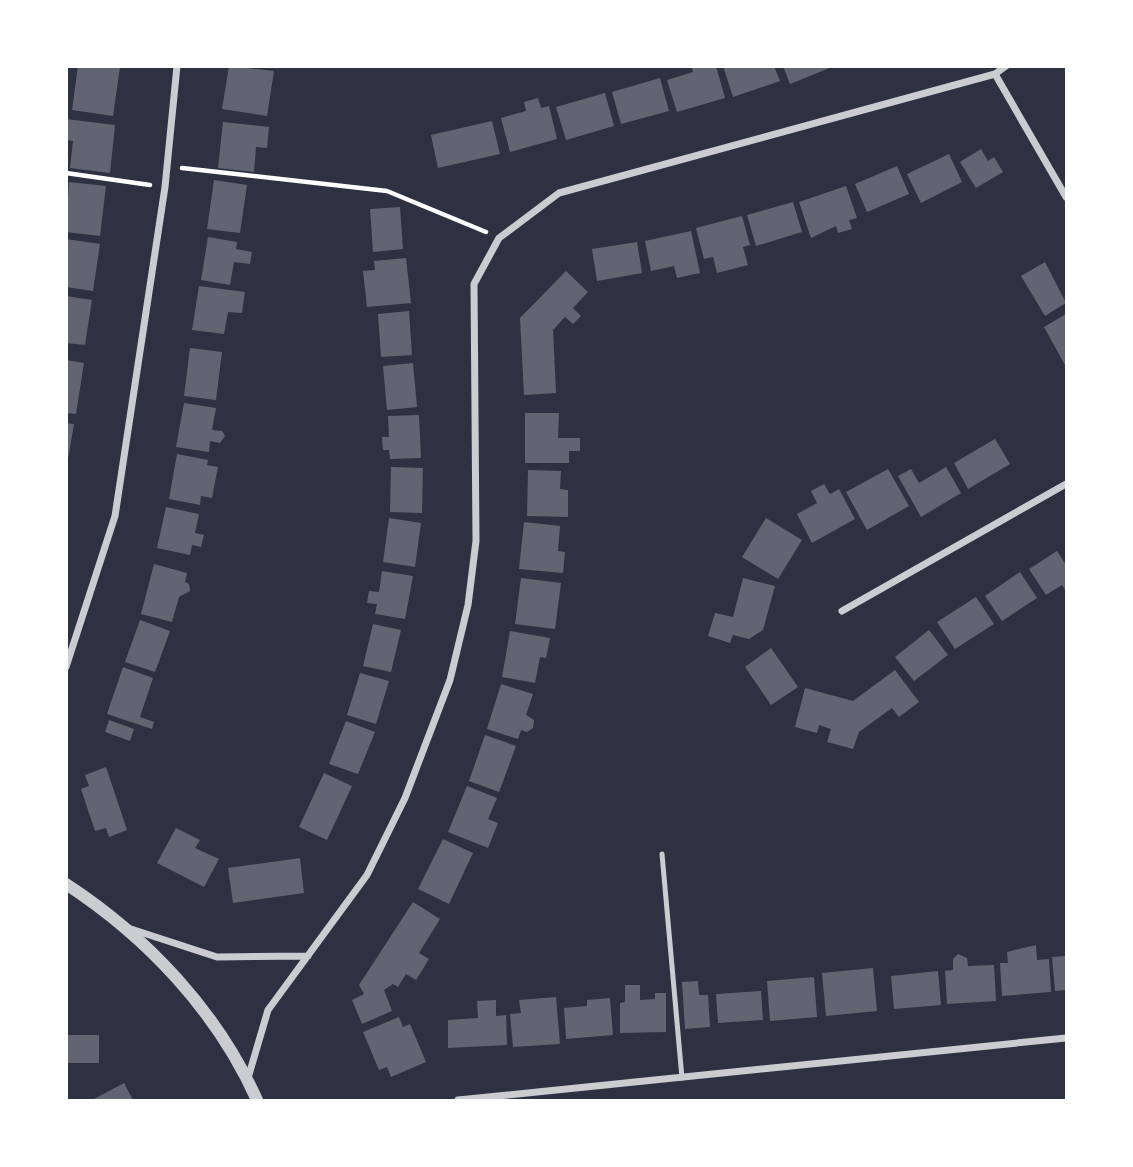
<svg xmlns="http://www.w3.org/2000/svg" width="1133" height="1167" font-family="'Golos Text',sans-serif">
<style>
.building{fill:#626471}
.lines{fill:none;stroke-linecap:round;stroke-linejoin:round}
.path{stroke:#fff;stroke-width:4.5}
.service{stroke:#caccd0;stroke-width:5}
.minor{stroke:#caccd0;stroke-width:7}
.tertiary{stroke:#caccd0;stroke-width:12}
</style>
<rect width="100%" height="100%" fill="#2d3142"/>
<path class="building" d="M 78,66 L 120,67 L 113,116 L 72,110 Z
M 229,66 L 274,71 L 267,116 L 222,109 Z
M 691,66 L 716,66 L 725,98 L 677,112 L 667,80 L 693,72 Z
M 723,66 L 774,66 L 780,81 L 733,97 Z
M 783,66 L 832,66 L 832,67 L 790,84 Z
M 660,78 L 669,111 L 621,124 L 612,92 Z
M 605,93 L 614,126 L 566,140 L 556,107 Z
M 538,98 L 541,108 L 549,106 L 557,139 L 510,152 L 501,118 L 526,111 L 524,102 Z
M 66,119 L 115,125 L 110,173 L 70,168 L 73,141 L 66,140 Z
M 492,121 L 500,154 L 438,168 L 431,135 Z
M 223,122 L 269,127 L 267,148 L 256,147 L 254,172 L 218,168 Z
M 981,149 L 988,161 L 994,157 L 1003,172 L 976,188 L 960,162 Z
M 949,154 L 962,182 L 921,203 L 907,174 Z
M 897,166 L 909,194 L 867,212 L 855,184 Z
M 214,180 L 247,185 L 240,233 L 207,229 Z
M 69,182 L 106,186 L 100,236 L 66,232 Z
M 846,186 L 857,218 L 849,220 L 852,229 L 838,233 L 836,226 L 811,238 L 799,202 Z
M 793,202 L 802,232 L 756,246 L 747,215 Z
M 400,207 L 403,249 L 373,252 L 370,209 Z
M 742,216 L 750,245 L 743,247 L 748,265 L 717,273 L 713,257 L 704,259 L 696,228 Z
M 691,231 L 700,273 L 677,278 L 674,266 L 651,271 L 645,241 Z
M 208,237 L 237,242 L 236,249 L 252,252 L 250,264 L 234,262 L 230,285 L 201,280 Z
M 66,239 L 100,244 L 93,291 L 66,287 Z
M 637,242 L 642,273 L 597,281 L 592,249 Z
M 406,258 L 411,303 L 367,307 L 363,271 L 375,270 L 374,261 Z
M 1045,262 L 1066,303 L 1045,316 L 1021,276 Z
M 566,271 L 588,292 L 573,308 L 581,316 L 573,324 L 565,317 L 553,330 L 556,393 L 524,395 L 520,318 Z
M 199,286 L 245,292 L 242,313 L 228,312 L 224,334 L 192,330 Z
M 66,296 L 92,300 L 85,345 L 66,343 Z
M 409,311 L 412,355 L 381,357 L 378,314 Z
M 1066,314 L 1066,367 L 1044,327 Z
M 190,348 L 222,352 L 216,400 L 184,396 Z
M 66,360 L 84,363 L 76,414 L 66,413 Z
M 413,363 L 417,407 L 387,410 L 383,366 Z
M 184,403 L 216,408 L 212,430 L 222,431 L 225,436 L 220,443 L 210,441 L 209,452 L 176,447 Z
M 525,413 L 559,413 L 558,438 L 580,438 L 580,451 L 569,451 L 569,463 L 525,463 Z
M 419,415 L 421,458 L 390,459 L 389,450 L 383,450 L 382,437 L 389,437 L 388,416 Z
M 66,423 L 74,424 L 68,459 L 66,459 Z
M 995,439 L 1010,464 L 968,489 L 954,463 Z
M 177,454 L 208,460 L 207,465 L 218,467 L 212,498 L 201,496 L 200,505 L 169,499 Z
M 391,467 L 423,468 L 422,513 L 390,512 Z
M 946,467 L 961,493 L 921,517 L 898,476 L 911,469 L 919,483 Z
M 888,469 L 909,506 L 867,530 L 846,492 Z
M 528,470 L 561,471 L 560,489 L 568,490 L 568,517 L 527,516 Z
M 824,484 L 830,494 L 839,489 L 855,519 L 812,543 L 797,514 L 817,503 L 811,491 Z
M 166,507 L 199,514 L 195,533 L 204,535 L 201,547 L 192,545 L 190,555 L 157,548 Z
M 389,518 L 421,523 L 415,567 L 383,562 Z
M 766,518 L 802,540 L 778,579 L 742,557 Z
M 524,522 L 560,526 L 558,551 L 565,552 L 563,573 L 519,569 Z
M 1057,551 L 1066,565 L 1066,591 L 1062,585 L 1046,595 L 1029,569 Z
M 154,564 L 187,573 L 185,582 L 189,584 L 190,591 L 179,597 L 172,622 L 141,614 Z
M 382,571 L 413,576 L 405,619 L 375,614 L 377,604 L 367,603 L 369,591 L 379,592 Z
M 1020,572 L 1037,598 L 1002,621 L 985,596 Z
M 521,578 L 561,583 L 555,629 L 515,624 Z
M 743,578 L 775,586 L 763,630 L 749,639 L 733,635 L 730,643 L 708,636 L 715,613 L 733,617 Z
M 976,597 L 994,624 L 955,649 L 937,622 Z
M 140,620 L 170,631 L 155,672 L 125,662 Z
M 373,624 L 401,630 L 391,672 L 363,666 Z
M 929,630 L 948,655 L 914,681 L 895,657 Z
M 510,631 L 550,638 L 546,658 L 540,657 L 535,683 L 502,677 Z
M 771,648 L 798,687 L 771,705 L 745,667 Z
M 123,667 L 153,678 L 140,717 L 154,722 L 152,729 L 107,714 Z
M 895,670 L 919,702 L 899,717 L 892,708 L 859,732 L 853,749 L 827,742 L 831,729 L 819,725 L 817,733 L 795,727 L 805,688 L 853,701 Z
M 360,673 L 389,681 L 376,724 L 347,715 Z
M 501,684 L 533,694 L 526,715 L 534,720 L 533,728 L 527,732 L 521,730 L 518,739 L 487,729 Z
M 109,720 L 134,729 L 130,741 L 105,732 Z
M 346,721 L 375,732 L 358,774 L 329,764 Z
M 485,735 L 516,746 L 499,792 L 469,781 Z
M 106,767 L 127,830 L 109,837 L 106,828 L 95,831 L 81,789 L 89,786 L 85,775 Z
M 324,773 L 352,786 L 327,840 L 299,827 Z
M 467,786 L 497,798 L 488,819 L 498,823 L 488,848 L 448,832 Z
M 176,828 L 200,840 L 195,848 L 219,859 L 204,887 L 157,863 Z
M 443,839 L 473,853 L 449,904 L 418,889 Z
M 300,858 L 304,893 L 233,903 L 228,868 Z
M 413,902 L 440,919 L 419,953 L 429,959 L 416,980 L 406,974 L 398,987 L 393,984 L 384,990 L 392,1011 L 362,1024 L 352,1000 L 364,994 L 359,985 Z
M 1036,945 L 1037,960 L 1049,959 L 1051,992 L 1002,996 L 1000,963 L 1008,963 L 1007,952 Z
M 958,954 L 967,958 L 968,966 L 994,965 L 996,1001 L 947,1004 L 945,971 L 953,970 L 953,959 Z
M 1066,956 L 1066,990 L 1055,991 L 1052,957 Z
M 873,968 L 877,1011 L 826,1016 L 822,973 Z
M 938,971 L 941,1005 L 894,1009 L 891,976 Z
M 814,977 L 817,1017 L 770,1021 L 767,981 Z
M 698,981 L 699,995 L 708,995 L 710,1027 L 685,1029 L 682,982 Z
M 625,985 L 640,985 L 640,1000 L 655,999 L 655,993 L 666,993 L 666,1032 L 620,1033 L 620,1003 L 625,1002 Z
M 761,991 L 763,1020 L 718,1023 L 716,994 Z
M 556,997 L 560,1044 L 513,1047 L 510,1014 L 521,1013 L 519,1000 Z
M 610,998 L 613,1035 L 566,1039 L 564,1008 L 587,1006 L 587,1000 Z
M 496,1000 L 496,1016 L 506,1015 L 507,1045 L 448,1048 L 448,1020 L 478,1018 L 477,1001 Z
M 399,1017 L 403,1027 L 410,1024 L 426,1062 L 391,1077 L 387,1067 L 379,1070 L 363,1032 Z
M 66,1035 L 99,1035 L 99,1063 L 66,1063 Z
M 124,1083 L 133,1100 L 92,1100 Z"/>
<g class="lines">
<path class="path" d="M 182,168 L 387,191 L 486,232
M 66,173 L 150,185"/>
<path class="service" d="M 662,854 L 682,1078"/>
<path class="minor" d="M 995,74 L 1066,197
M 842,611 L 1066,484
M 66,667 L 115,516 L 165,187 L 177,66
M 131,929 L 217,957 L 308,956
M 248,1078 L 268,1010 L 367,875 L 405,798 L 450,680 L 468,605 L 476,541 L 474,284 L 499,238 L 559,193 L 995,74 L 1006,66
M 458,1100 L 1066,1038"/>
<path class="tertiary" d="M 66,884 C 147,937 217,1011 257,1100"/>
</g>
<rect width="1133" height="1167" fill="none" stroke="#ffffff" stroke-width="136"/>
</svg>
